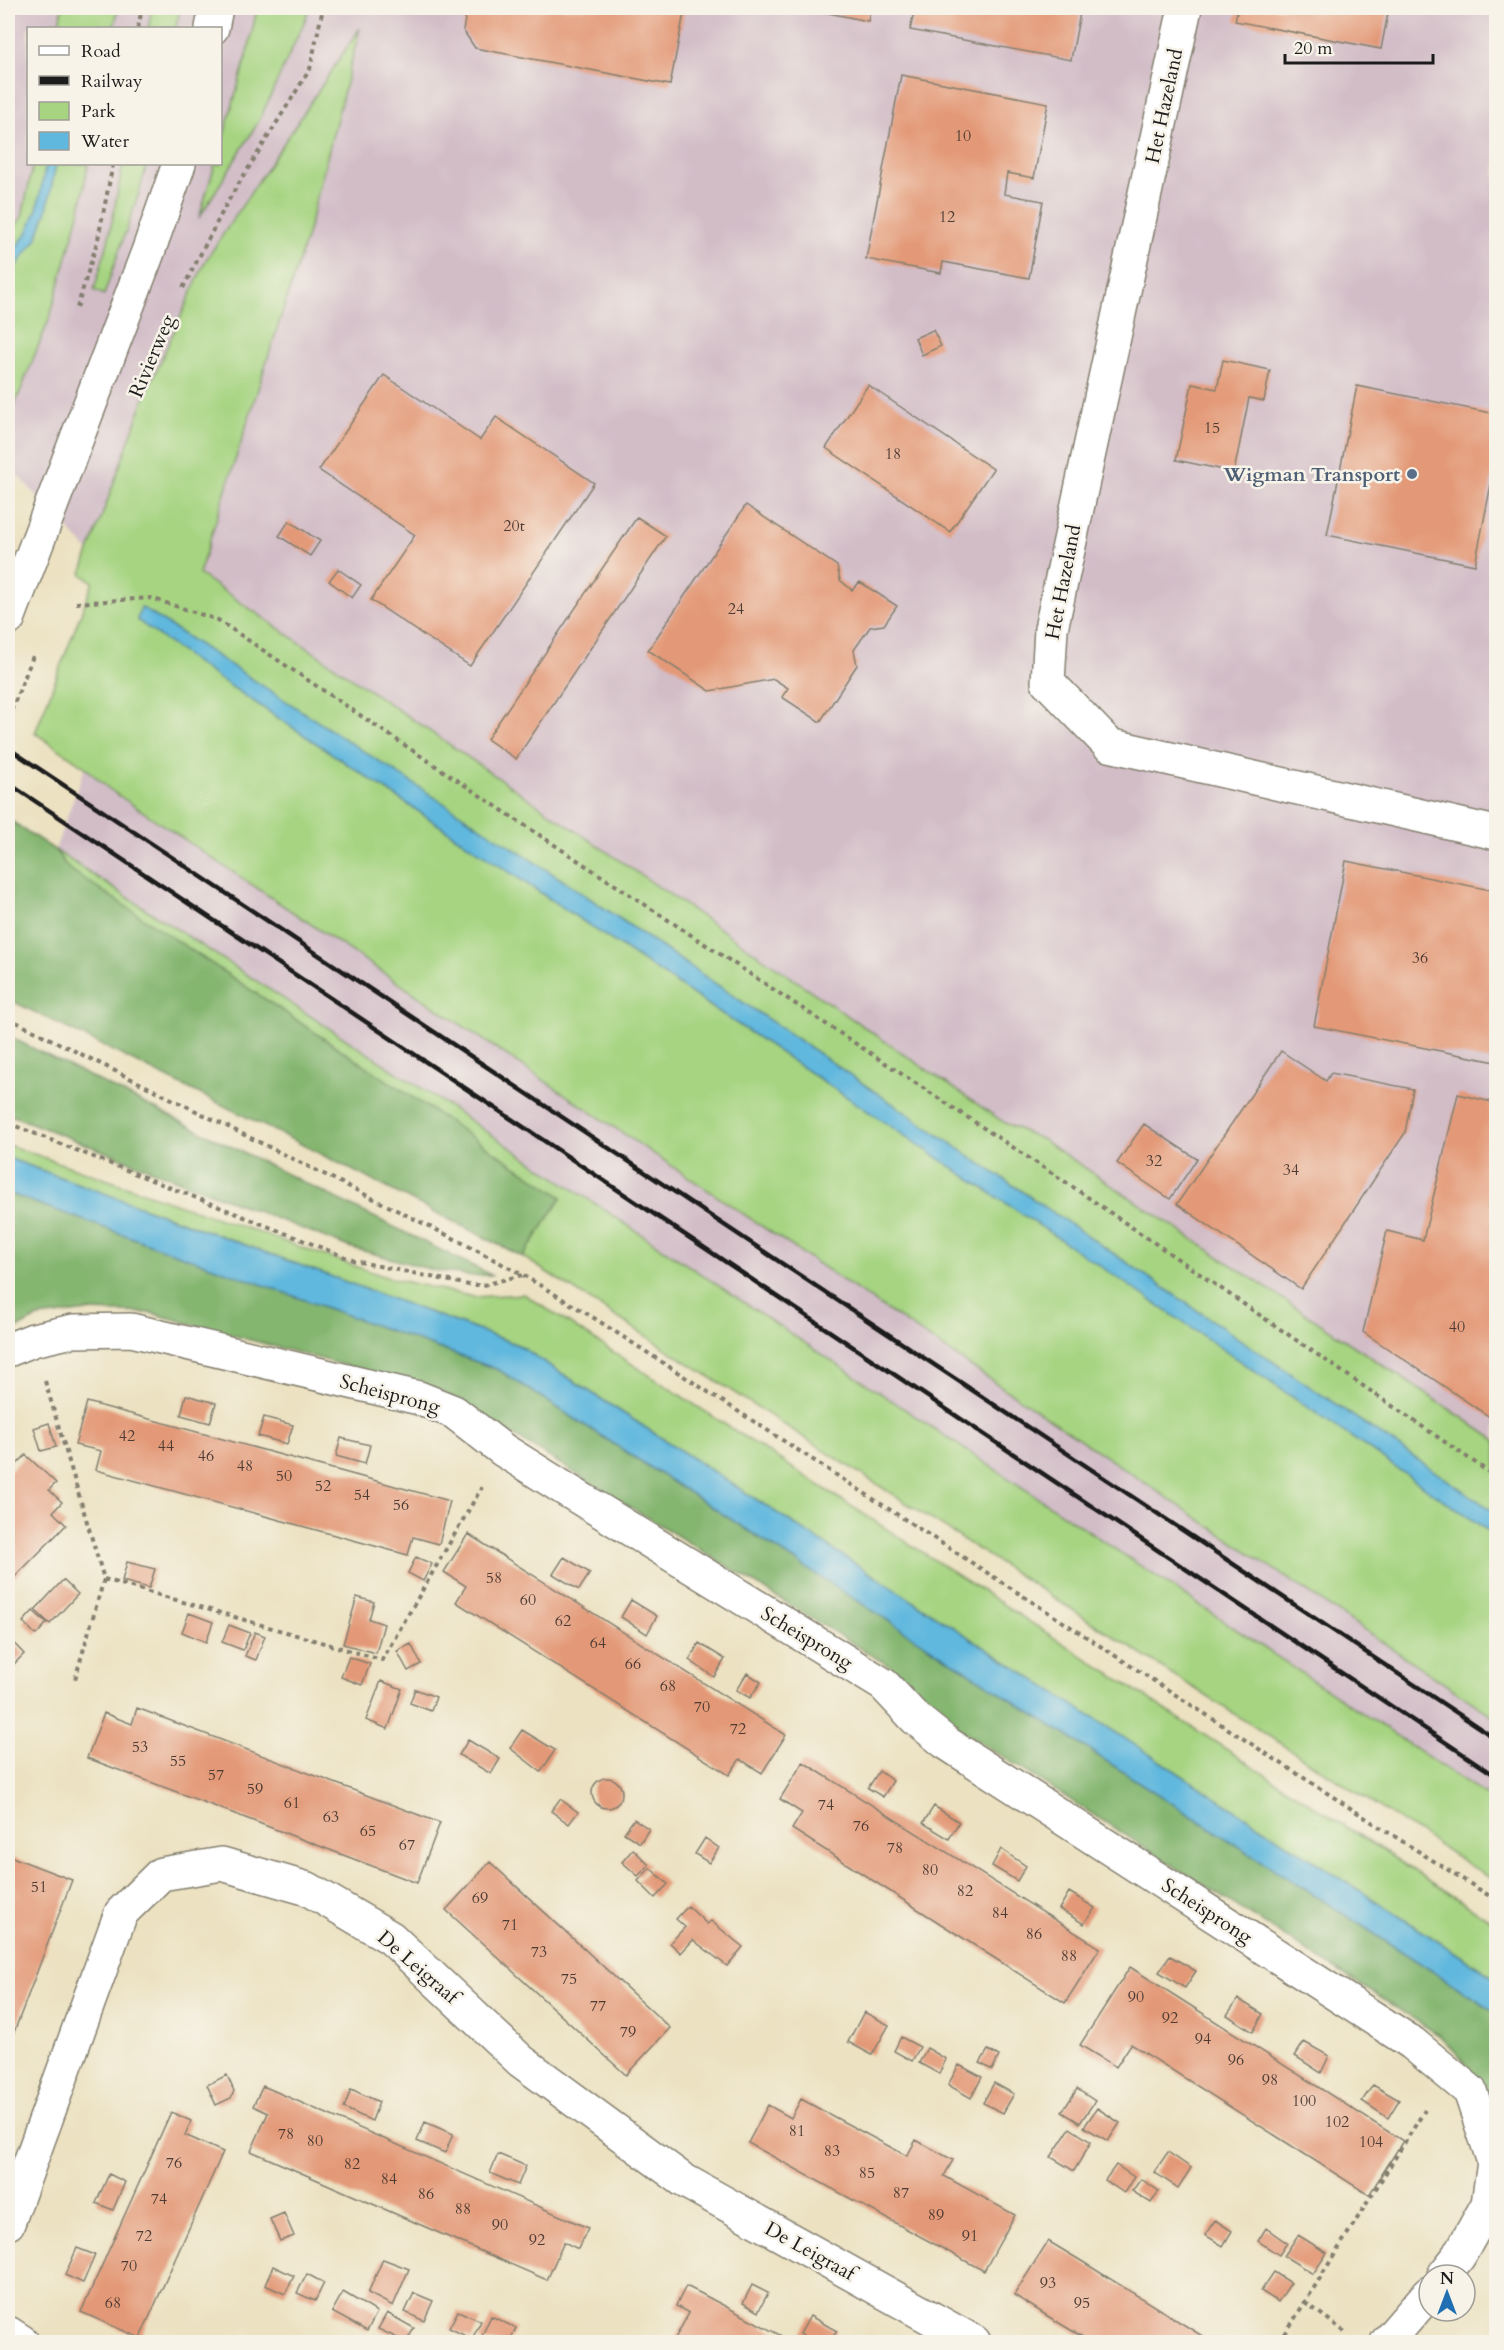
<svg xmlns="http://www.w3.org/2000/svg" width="1504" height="2350" font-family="Cardo,serif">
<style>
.industrial{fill:#d2bdc7;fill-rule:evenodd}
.green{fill:#a6d481;stroke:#61784e;stroke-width:1.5}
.forest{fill:#84b66f;stroke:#506946;stroke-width:1.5}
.water{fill:#61b8de;stroke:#3e6a7d;stroke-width:1.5}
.building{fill:#e39977}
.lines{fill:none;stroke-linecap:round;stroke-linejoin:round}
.minor-casing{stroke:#847f6f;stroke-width:36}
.tertiary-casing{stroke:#847f6f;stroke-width:36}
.path{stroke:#847f6f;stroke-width:4;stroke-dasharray:4.5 4.5;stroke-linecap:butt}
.minor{stroke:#fff;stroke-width:33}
.tertiary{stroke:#fff;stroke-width:33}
.rail{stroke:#1c1c1c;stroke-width:4.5}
.service-dot{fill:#5c6f8a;stroke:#f7f3e8;stroke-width:2}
.labels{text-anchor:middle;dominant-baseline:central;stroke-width:5;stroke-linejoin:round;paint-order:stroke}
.number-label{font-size:16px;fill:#4e3b33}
.street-label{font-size:20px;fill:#1c1c1c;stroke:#f7f3e8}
.service-label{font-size:20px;font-weight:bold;fill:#4e5e75;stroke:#f7f3e8;text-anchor:end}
</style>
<rect width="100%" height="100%" fill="#f7f3e8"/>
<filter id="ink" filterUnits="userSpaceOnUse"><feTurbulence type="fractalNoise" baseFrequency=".0167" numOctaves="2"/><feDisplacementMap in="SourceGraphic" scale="12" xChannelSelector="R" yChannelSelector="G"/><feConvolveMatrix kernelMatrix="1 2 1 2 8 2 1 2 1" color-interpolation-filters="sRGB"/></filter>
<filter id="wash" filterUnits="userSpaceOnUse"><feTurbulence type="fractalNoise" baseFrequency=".008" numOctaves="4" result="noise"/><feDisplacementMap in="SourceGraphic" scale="24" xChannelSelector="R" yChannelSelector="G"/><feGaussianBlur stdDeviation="1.35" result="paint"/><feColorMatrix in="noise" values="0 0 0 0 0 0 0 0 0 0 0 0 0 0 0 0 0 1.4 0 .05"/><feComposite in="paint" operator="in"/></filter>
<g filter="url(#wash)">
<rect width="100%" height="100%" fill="#ece2c2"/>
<path class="industrial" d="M 8,8 L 1496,8 L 1496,1571 L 141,607 L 8,465 ZM 28,28 L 220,28 L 220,164 L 28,164 Z
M 85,767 L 1496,1649 L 1496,1858 L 68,868 L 55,850 Z"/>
<path class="green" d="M 62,8 L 118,8 L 114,28 L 58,28 Z
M 152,8 L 180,8 L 176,28 L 148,28 Z
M 257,8 L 308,8 L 306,18 L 259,121 L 199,218 L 215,164 L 220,164 L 221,145 L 248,51 Z
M 360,28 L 308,232 L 199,574 L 1005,1123 L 1043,1140 L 1496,1440 L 1496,1513 L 570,885 L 137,620 L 202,667 L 1121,1280 L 1496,1536 L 1496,1718 L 109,789 L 85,767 L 35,733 L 93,582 L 81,574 L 145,396 L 206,260 Z
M 33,164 L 88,164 L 80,210 L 50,317 L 8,422 L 8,236 L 22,217 Z
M 123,164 L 147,164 L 140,190 L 104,295 L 94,290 L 108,242 Z
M 55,850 L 421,1088 L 1496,1802 L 1496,1882 L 523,1257 L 562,1197 L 68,868 Z
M 8,1145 L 389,1278 L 474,1297 L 524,1294 L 1496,1924 L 1496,1979 L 518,1345 L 8,1158 Z"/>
<path class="forest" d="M 8,819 L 55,850 L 68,868 L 562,1197 L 523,1257 L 299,1143 L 8,999 Z
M 8,1036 L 491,1275 L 473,1276 L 433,1270 L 349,1247 L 8,1114 Z
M 8,1193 L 499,1370 L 1496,2012 L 1496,2122 L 1464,2061 L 1439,2035 L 923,1706 L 896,1670 L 443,1392 L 151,1313 L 88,1311 L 39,1317 L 8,1333 Z"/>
<path class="water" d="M 46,164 L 56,164 L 47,210 L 37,238 L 8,277 L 8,258 L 27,233 L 37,209 Z
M 141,607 L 570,885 L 1496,1513 L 1496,1536 L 1121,1280 L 202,667 L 137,620 Z
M 8,1158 L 518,1345 L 1496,1979 L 1496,2012 L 499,1370 L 8,1193 Z"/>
<g id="blocks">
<path class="building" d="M 467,8 L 685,8 L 670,85 L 475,48 L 463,30 Z
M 804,8 L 870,8 L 868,21 Z
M 915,8 L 1081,8 L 1071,60 L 910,30 Z
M 1238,8 L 1389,8 L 1381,49 L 1235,21 Z
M 901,75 L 1048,103 L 1034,178 L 1007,173 L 1004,194 L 1043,201 L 1029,278 L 943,262 L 941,273 L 866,259 Z
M 933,330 L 941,346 L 922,355 L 915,338 Z
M 1223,360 L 1270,370 L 1264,401 L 1249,398 L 1234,472 L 1176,460 L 1192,384 L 1217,389 Z
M 384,375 L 480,440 L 496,417 L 594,483 L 470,666 L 371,600 L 415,535 L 319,470 Z
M 868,385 L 993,469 L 950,532 L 826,448 Z
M 1357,386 L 1496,414 L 1496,459 L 1475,565 L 1327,535 Z
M 746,505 L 837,566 L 840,580 L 852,590 L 860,582 L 897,606 L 884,625 L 870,627 L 854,650 L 857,665 L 820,722 L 782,697 L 788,688 L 774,679 L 710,691 L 648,650 Z
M 637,517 L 666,536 L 516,759 L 487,739 Z
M 289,521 L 320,541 L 310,556 L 279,536 Z
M 338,569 L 361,585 L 352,598 L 329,581 Z
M 1346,861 L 1496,891 L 1496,1062 L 1314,1026 Z
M 1281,1051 L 1326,1081 L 1331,1073 L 1413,1089 L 1405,1133 L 1301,1289 L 1177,1204 Z
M 1458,1094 L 1496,1103 L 1496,1421 L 1363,1332 L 1387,1231 L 1423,1240 Z
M 1144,1124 L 1197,1159 L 1170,1199 L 1117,1163 Z
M 186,1395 L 216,1403 L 210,1423 L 181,1415 Z
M 87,1402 L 450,1501 L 439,1544 L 413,1537 L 408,1555 L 96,1470 L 101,1451 L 75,1445 Z
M 264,1417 L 293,1425 L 287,1444 L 258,1436 Z
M 49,1423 L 56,1447 L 41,1451 L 34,1428 Z
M 341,1438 L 370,1445 L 365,1464 L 336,1456 Z
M 26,1455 L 56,1483 L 49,1490 L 62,1502 L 53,1512 L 66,1525 L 8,1584 L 8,1467 L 11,1470 Z
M 468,1534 L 786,1735 L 762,1773 L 740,1759 L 729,1775 L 456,1602 L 466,1586 L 444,1572 Z
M 416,1557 L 432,1564 L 423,1581 L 408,1573 Z
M 564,1557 L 590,1573 L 579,1590 L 553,1574 Z
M 127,1562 L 155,1569 L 149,1588 L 122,1581 Z
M 63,1580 L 78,1594 L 50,1624 L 35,1610 Z
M 357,1597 L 374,1602 L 369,1619 L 384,1624 L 376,1653 L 343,1644 Z
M 631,1600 L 657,1616 L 647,1634 L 621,1617 Z
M 33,1611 L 47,1623 L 36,1635 L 23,1622 Z
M 189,1613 L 213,1622 L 206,1642 L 182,1632 Z
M 229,1625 L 250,1633 L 243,1650 L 222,1642 Z
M 255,1632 L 265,1636 L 256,1660 L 245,1656 Z
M 8,1637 L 24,1654 L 8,1670 Z
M 699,1643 L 725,1659 L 714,1677 L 689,1660 Z
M 411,1644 L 421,1664 L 408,1671 L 397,1651 Z
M 349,1657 L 370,1664 L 362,1685 L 341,1677 Z
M 747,1673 L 761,1682 L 750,1698 L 736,1690 Z
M 381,1681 L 402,1689 L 388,1729 L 366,1720 Z
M 415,1689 L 436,1697 L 431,1711 L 410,1703 Z
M 137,1708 L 440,1823 L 417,1883 L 87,1758 L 104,1713 L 132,1724 Z
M 522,1730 L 555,1750 L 541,1772 L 510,1748 Z
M 468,1740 L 500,1759 L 491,1774 L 459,1755 Z
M 803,1762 L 1100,1948 L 1065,2003 L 792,1829 L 802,1813 L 780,1799 Z
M 879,1771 L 893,1781 L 883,1797 L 868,1788 Z
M592 1793a15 15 0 1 1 30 0a15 15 0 1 1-30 0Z
M 560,1799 L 578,1812 L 569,1824 L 551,1811 Z
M 934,1806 L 959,1822 L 949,1839 L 923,1823 Z
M 634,1819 L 649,1829 L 640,1843 L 624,1833 Z
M 705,1838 L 719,1848 L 709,1863 L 695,1854 Z
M 633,1849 L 649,1865 L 638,1876 L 622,1862 Z
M 1001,1849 L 1026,1866 L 1017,1881 L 992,1866 Z
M 12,1857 L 72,1880 L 8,2048 L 8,1869 Z
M 490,1862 L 670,2028 L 626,2075 L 446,1910 Z
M 650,1868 L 668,1884 L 655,1898 L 638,1881 Z
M 1069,1892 L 1095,1908 L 1084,1924 L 1059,1909 Z
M 688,1906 L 707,1924 L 711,1921 L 743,1947 L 727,1966 L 693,1940 L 681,1953 L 670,1943 L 685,1927 L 676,1919 Z
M 1170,1956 L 1196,1971 L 1185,1988 L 1159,1972 Z
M 1130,1967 L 1403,2141 L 1369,2195 L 1131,2044 L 1116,2067 L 1080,2045 Z
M 1238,1999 L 1263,2014 L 1253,2032 L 1227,2015 Z
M 864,2012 L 889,2025 L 872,2055 L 848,2042 Z
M 901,2037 L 920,2047 L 912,2061 L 894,2051 Z
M 1304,2042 L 1329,2056 L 1321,2073 L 1295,2056 Z
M 927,2048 L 946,2059 L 939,2074 L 919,2063 Z
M 988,2050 L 999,2056 L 992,2070 L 980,2063 Z
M 959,2065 L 982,2077 L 971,2098 L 948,2085 Z
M 227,2075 L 234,2091 L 231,2098 L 216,2105 L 207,2085 Z
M 994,2083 L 1014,2094 L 1003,2113 L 983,2103 Z
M 1373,2085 L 1399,2100 L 1388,2118 L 1362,2101 Z
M 263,2086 L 588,2228 L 578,2249 L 564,2242 L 547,2280 L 251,2151 L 268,2113 L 253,2106 Z
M 351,2089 L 379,2102 L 372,2121 L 344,2108 Z
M 1077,2089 L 1095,2101 L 1080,2123 L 1062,2112 Z
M 801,2099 L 907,2156 L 916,2140 L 953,2160 L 944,2176 L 1015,2215 L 984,2271 L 748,2143 L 768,2105 L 791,2118 Z
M 1097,2108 L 1120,2123 L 1108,2141 L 1084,2127 Z
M 171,2112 L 191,2121 L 185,2135 L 223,2152 L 140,2338 L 81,2312 Z
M 425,2122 L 453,2134 L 445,2153 L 417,2141 Z
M 1070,2128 L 1091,2142 L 1074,2171 L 1051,2157 Z
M 1168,2152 L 1191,2168 L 1178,2188 L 1154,2172 Z
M 498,2154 L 526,2166 L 518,2185 L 490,2173 Z
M 1116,2165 L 1134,2177 L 1124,2193 L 1105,2180 Z
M 109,2174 L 125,2182 L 113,2210 L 96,2203 Z
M 1141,2179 L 1159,2191 L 1151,2203 L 1132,2191 Z
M 284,2213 L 294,2236 L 280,2241 L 270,2219 Z
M 1215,2220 L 1232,2231 L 1223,2246 L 1205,2235 Z
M 1266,2228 L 1287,2243 L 1279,2255 L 1258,2241 Z
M 1298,2235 L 1327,2253 L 1313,2274 L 1284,2256 Z
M 1048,2241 L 1083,2262 L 1212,2342 L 1091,2342 L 1049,2317 L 1014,2295 Z
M 77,2248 L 95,2255 L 83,2283 L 65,2275 Z
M 383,2259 L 409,2269 L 393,2306 L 368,2293 Z
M 273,2266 L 294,2276 L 285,2294 L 265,2285 Z
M 1274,2272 L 1291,2283 L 1278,2302 L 1261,2291 Z
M 307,2274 L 324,2283 L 315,2301 L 297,2293 Z
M 752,2285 L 768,2293 L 758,2312 L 743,2303 Z
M 686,2286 L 700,2293 L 793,2342 L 673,2342 L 689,2313 L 676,2306 Z
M 343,2292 L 377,2312 L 367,2331 L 332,2312 Z
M 414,2293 L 433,2301 L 424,2321 L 405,2312 Z
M 458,2311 L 481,2321 L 472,2339 L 449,2328 Z
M 387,2313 L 414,2328 L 406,2342 L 378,2329 Z
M 491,2316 L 516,2328 L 509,2342 L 486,2342 L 480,2340 Z
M 810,2316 L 837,2331 L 830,2342 L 815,2342 L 800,2334 Z"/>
</g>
</g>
<g filter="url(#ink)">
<use href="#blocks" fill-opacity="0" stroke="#847f6f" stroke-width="1.5"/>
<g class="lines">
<defs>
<path id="minor" d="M 1185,8 L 1051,629 L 1048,682 L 1109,745 L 1496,833
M 8,1350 L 33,1340 L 73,1331 L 131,1330 L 419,1398 L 454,1412 L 503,1450 L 565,1489 L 884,1685 L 915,1718 L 945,1742 L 1412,2043 L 1470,2091 L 1494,2162 L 1488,2204 L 1459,2256 L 1444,2275
M 8,2223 L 121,1913 L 161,1874 L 222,1864 L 308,1889 L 391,1938 L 521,2061 L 683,2180 L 974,2342
M 8,2333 L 22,2342
M 1387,2342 L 1429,2293"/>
<path id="tertiary" d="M 212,28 L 216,8
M 8,619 L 148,252 L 179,164"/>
</defs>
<use href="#minor" class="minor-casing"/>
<use href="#tertiary" class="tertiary-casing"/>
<path class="path" d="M 138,28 L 142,8
M 183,288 L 228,201 L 310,69 L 323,8
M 77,308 L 98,239 L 113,164
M 76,603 L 151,598 L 218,620 L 503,811 L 1067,1183 L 1496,1477
M 8,719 L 33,656
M 8,1018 L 457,1240 L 523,1275 L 594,1318 L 1378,1826 L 1496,1900
M 8,1123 L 355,1261 L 469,1285 L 484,1285 L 522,1275
M 45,1381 L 104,1579 L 75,1679
M 104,1579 L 382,1660 L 482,1487
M 1305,2302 L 1345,2332
M 1280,2342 L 1425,2110"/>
<use href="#minor" class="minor"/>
<use href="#tertiary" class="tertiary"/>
<path class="rail" d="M 8,748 L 1496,1739
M 8,783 L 1496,1776"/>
</g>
</g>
<circle class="service-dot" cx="1412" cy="474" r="6"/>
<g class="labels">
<g class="number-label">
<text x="963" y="136">10</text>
<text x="947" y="217">12</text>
<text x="1212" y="428">15</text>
<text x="893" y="454">18</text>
<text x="514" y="526">20t</text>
<text x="736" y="609">24</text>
<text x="1420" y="958">36</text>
<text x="1154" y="1161">32</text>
<text x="1291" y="1170">34</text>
<text x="1457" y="1327">40</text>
<text x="127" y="1436">42</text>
<text x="166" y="1446">44</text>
<text x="206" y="1456">46</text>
<text x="245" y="1466">48</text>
<text x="284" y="1476">50</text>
<text x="323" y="1486">52</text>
<text x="362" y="1495">54</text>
<text x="401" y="1505">56</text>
<text x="494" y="1578">58</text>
<text x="528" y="1600">60</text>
<text x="563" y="1621">62</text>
<text x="598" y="1643">64</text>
<text x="633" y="1664">66</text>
<text x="668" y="1686">68</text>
<text x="702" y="1707">70</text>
<text x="738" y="1729">72</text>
<text x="140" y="1747">53</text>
<text x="178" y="1761">55</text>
<text x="216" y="1775">57</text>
<text x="255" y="1789">59</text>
<text x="292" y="1803">61</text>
<text x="826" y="1805">74</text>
<text x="331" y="1817">63</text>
<text x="861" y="1826">76</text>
<text x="368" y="1831">65</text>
<text x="407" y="1845">67</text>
<text x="895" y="1848">78</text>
<text x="930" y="1870">80</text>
<text x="39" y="1887">51</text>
<text x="965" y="1891">82</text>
<text x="480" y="1898">69</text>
<text x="1000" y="1913">84</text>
<text x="510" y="1925">71</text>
<text x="1034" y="1934">86</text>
<text x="539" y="1952">73</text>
<text x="1069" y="1956">88</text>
<text x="569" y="1979">75</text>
<text x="1136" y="1997">90</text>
<text x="598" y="2006">77</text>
<text x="1170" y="2018">92</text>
<text x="628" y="2032">79</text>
<text x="1203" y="2039">94</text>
<text x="1236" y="2060">96</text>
<text x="1270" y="2080">98</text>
<text x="1304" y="2101">100</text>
<text x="1337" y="2122">102</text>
<text x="797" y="2131">81</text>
<text x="286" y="2134">78</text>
<text x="315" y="2141">80</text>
<text x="1371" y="2142">104</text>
<text x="832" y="2151">83</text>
<text x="174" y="2163">76</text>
<text x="352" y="2164">82</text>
<text x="867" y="2173">85</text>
<text x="389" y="2179">84</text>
<text x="901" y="2193">87</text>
<text x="426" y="2194">86</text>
<text x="159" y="2199">74</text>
<text x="463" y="2209">88</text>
<text x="936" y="2215">89</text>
<text x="500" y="2225">90</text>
<text x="144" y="2236">72</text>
<text x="970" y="2236">91</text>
<text x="537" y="2240">92</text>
<text x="129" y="2266">70</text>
<text x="1048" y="2283">93</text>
<text x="113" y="2303">68</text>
<text x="1082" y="2303">95</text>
</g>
<g class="street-label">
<text transform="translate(1164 106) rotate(-78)">Het Hazeland</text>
<text transform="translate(152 356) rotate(-67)">Rivierweg</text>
<text transform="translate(1063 582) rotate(-79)">Het Hazeland</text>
<text transform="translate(390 1394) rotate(15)">Scheisprong</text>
<text transform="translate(807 1638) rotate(31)">Scheisprong</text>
<text transform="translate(1207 1911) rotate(33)">Scheisprong</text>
<text transform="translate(418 1967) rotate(41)">De Leigraaf</text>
<text transform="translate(810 2251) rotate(29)">De Leigraaf</text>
</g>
<g class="service-label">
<text x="1400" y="474">Wigman Transport</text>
</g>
</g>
<rect width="1504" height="2350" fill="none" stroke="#f7f3e8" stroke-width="30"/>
<rect x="27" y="27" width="195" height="138" fill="#f7f3e8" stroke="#9f9d96" stroke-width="1.5"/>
<rect x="39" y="46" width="30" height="9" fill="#ffffff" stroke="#9f9d96" stroke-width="1.5"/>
<text x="81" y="57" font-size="18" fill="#1c1c1c">Road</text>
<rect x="39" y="76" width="30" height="9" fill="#1c1c1c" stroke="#9f9d96" stroke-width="1.5"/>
<text x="81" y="87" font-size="18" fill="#1c1c1c">Railway</text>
<rect x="39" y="102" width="30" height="18" fill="#a6d481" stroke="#9f9d96" stroke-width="1.5"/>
<text x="81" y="117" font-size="18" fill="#1c1c1c">Park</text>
<rect x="39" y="132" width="30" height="18" fill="#61b8de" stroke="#9f9d96" stroke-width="1.5"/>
<text x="81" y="147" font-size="18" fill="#1c1c1c">Water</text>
<g transform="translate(1447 2293)"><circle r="28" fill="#f7f3e8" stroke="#9f9d96" stroke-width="1.5"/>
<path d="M0-4.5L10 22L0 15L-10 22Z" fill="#1f6fb2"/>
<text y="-9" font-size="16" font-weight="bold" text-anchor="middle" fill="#1c1c1c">N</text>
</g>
<path d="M1285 54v9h148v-9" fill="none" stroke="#1c1c1c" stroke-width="3"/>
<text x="1294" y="54" font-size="18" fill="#1c1c1c" stroke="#f7f3e8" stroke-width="4.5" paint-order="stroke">20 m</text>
</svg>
